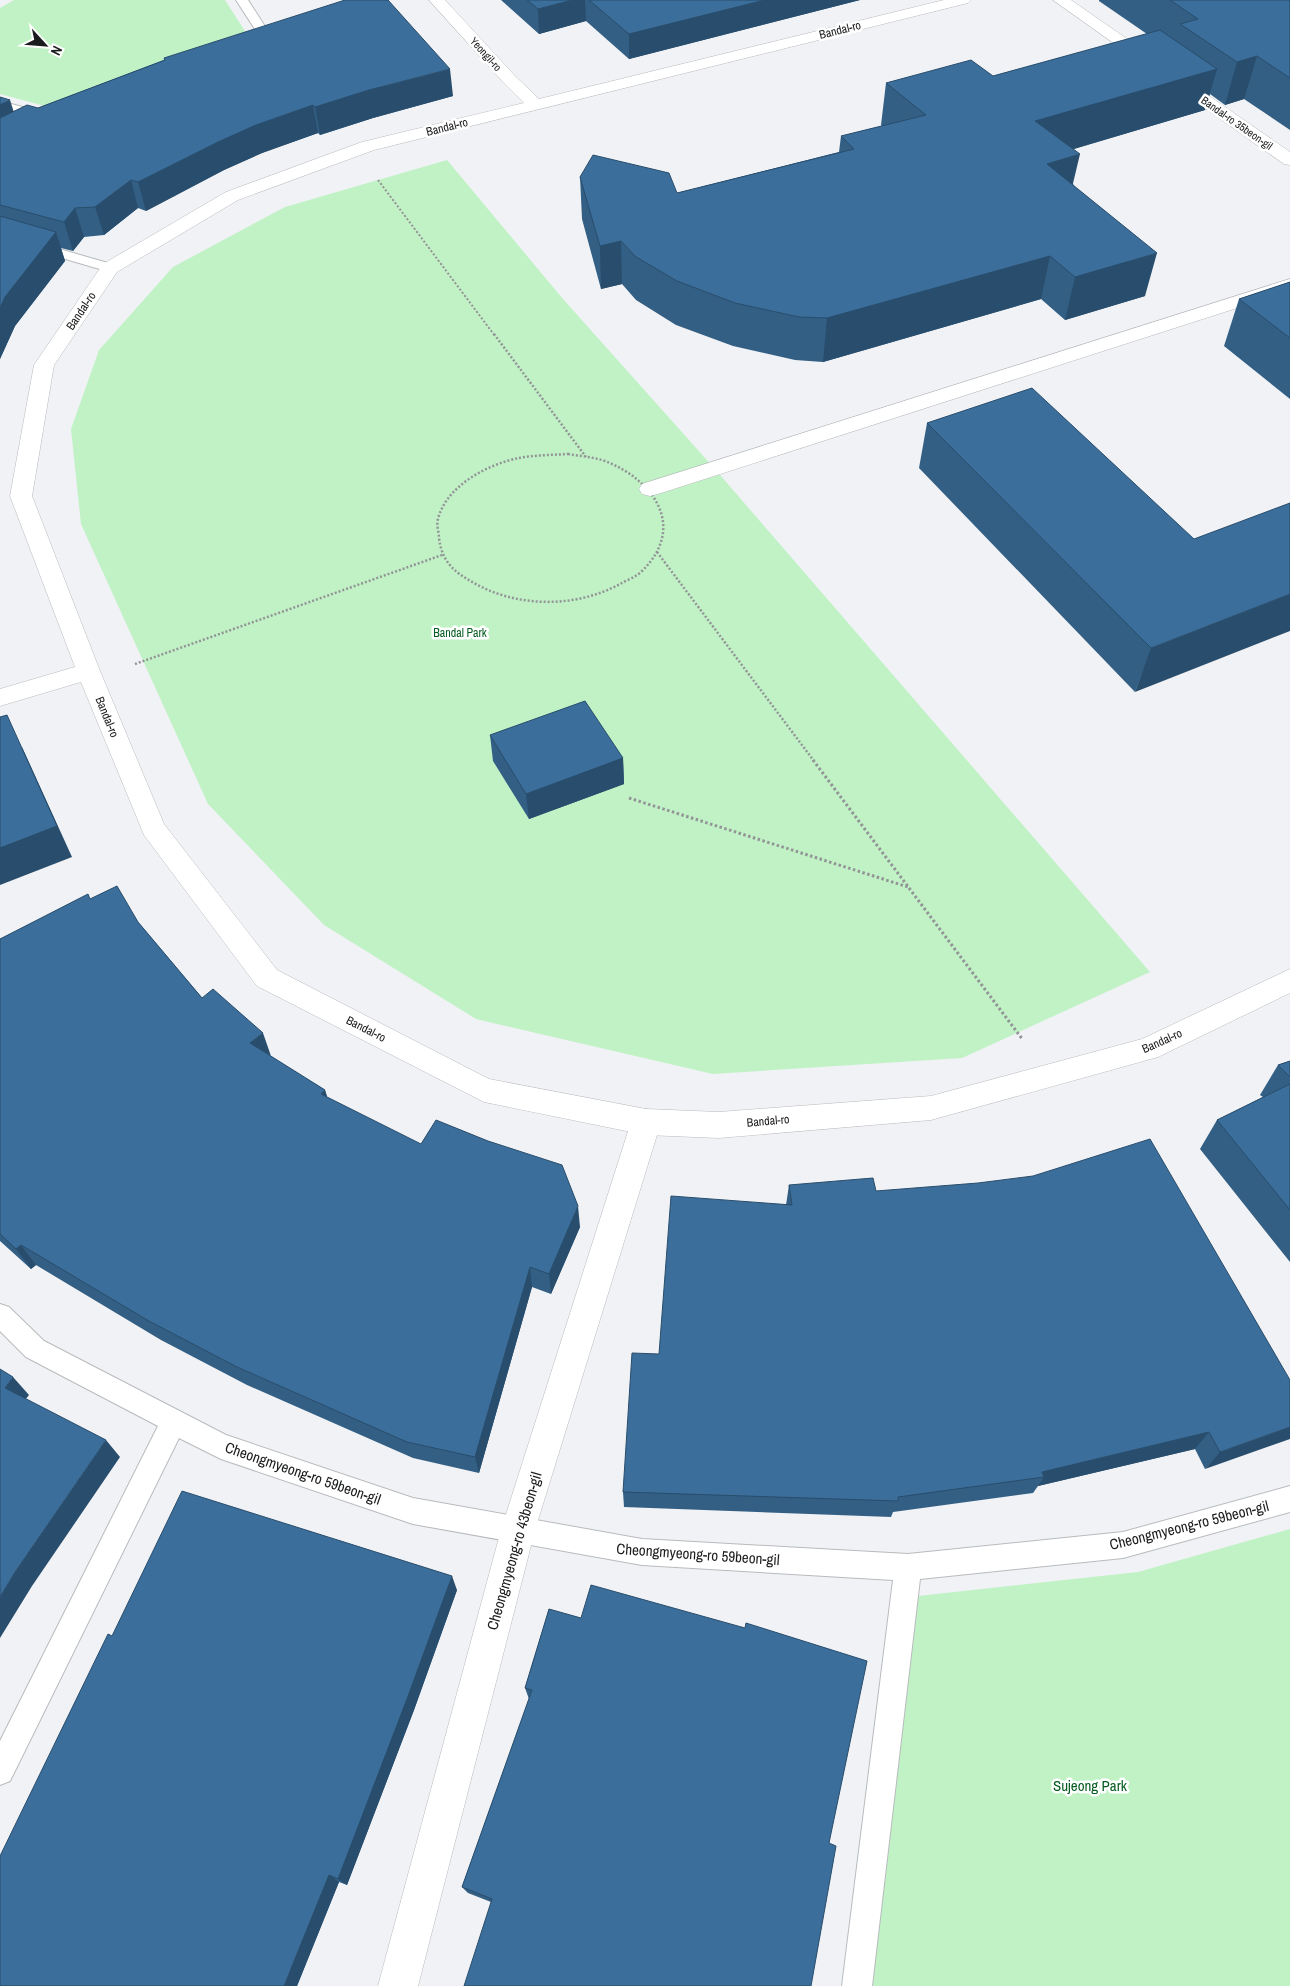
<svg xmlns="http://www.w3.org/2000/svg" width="1290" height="1986" font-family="'Archivo Narrow',sans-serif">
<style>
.green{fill:#c1f2c6}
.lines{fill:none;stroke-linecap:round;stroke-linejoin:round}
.service-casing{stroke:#b8bbbd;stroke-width:2}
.pedestrian-casing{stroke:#b8bbbd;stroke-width:1}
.minor-casing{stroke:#b8bbbd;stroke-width:1}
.tertiary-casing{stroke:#b8bbbd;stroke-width:1}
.path-far2{stroke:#929496;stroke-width:2;stroke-dasharray:2 2;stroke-linecap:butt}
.path-far1{stroke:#929496;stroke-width:2.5;stroke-dasharray:2 2;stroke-linecap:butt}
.path{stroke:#929496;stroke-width:3;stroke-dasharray:2.5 2.5;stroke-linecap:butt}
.service{fill:#fff;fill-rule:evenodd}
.pedestrian{fill:#fff;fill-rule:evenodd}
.minor{fill:#fff;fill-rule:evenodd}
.tertiary{fill:#fff;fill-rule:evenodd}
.wall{fill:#335f84}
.shaded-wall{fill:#294d6c}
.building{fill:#3b6e9a;stroke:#294d6c}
.labels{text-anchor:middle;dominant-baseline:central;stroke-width:5;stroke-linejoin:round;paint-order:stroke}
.far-street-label{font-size:11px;fill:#1a1b1c;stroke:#fff}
.street-label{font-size:12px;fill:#1a1b1c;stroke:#fff}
.park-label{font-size:12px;fill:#055c21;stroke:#fff}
.near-street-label{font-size:15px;fill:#1a1b1c;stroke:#fff}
.near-park-label{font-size:15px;fill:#055c21;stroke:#fff}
</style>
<rect width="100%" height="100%" fill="#f0f2f5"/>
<path class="green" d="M 14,0 L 225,0 L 250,39 L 56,109 L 0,94 L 0,8 Z
M 447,160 L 563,299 L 714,468 L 1150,972 L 962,1058 L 713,1074 L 476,1019 L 324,925 L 208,804 L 81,524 L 71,429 L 99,350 L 173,267 L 285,207 Z
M 1290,1529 L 1290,1986 L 856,1986 L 918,1596 L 1138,1572 Z"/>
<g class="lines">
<defs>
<path id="service" d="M 236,0 L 248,0 L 273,39 L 271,42 L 253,48 L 249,47 L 247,44 L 249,41 L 260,37 Z
M 0,101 L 49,114 L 50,117 L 44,121 L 0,109 Z
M 0,232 L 115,265 L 117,268 L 115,271 L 110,272 L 0,240 Z
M 0,1304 L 9,1307 L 44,1341 L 226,1435 L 413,1498 L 642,1539 L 908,1554 L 1123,1532 L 1290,1486 L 1290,1512 L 1123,1558 L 920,1579 L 872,1986 L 842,1986 L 893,1580 L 642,1565 L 413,1524 L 221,1459 L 179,1438 L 10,1781 L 0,1785 L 0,1741 L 158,1426 L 26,1357 L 0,1331 Z"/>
<path id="pedestrian" d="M 1290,279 L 1290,291 L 658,494 L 650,496 L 642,494 L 639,489 L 642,484 Z"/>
<path id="minor" d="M 1053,0 L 1071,0 L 1290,152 L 1290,165 L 1284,164 Z
M 646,1109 L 656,1113 L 661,1122 L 535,1530 L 418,1986 L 378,1986 L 501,1530 L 631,1122 L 636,1113 Z"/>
<path id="tertiary" d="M 429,0 L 445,0 L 515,76 L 539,99 L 944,0 L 971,0 L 968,3 L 374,150 L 238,200 L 117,272 L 54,365 L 32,496 L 100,671 L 164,824 L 277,970 L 489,1079 L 646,1109 L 719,1112 L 931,1096 L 1142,1039 L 1290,969 L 1290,993 L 1158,1057 L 931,1120 L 719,1138 L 646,1135 L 484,1102 L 257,986 L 144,835 L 81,682 L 0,706 L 0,689 L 75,667 L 10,496 L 34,365 L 103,264 L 226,192 L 362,142 L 524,103 L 503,82 Z"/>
</defs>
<use href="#service" class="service-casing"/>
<use href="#pedestrian" class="pedestrian-casing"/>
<use href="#minor" class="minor-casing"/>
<use href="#tertiary" class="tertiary-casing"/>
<path class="path-far2" d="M 378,180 L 495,336"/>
<path class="path-far1" d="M 494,334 L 586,457
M 568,454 C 580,456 593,457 605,461 C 654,480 687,527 642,571 C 636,577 627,580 620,584 C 576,608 518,608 474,583 C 454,572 442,562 439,538 C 439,532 436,525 438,519 C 446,486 488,464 519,458 C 535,455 552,455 568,454 Z
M 657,552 L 814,761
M 135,664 L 442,555"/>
<path class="path" d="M 813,760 L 1023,1040
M 629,798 L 908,887"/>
<use href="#service" class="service"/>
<use href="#pedestrian" class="pedestrian"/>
<use href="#minor" class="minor"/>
<use href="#tertiary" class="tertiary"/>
</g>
<path class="wall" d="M 501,0 L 860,0 L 629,59 L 586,21 L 539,34 Z
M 1099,0 L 1290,0 L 1290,130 L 1244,99 L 1225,105 L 1210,94 L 1205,110 L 1073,149 L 1073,184 L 1145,296 L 1065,320 L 1041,299 L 823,362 L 795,360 L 733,346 L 676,325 L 636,300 L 622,284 L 601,289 L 582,219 L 580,177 L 677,193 L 839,152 L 841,136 L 882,126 L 881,125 L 886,83 L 993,76 L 1147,34 L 1099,1 Z
M 164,58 L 453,96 L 373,118 L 320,135 L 318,133 L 262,153 L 224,170 L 146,211 L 138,208 L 104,235 L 84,237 L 73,251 L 61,248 L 65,261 L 15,326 L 0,359 L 0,97 L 13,112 L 38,108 L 164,60 Z
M 1290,282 L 1290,399 L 1224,346 L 1239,299 Z
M 927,423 L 1194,539 L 1135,692 L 919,468 Z
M 490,735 L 623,758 L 624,784 L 529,819 L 493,761 Z
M 90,899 L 138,922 L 202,998 L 271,1057 L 325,1090 L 327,1097 L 580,1227 L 551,1294 L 532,1287 L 479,1473 L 413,1458 L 247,1385 L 161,1340 L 36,1265 L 31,1269 L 0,1241 L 0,939 Z
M 1290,1061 L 1290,1262 L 1200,1149 L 1217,1120 L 1263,1097 L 1260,1095 L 1278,1065 Z
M 789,1185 L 876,1191 L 1290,1380 L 1205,1469 L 1195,1449 L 1038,1486 L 1033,1493 L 893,1512 L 891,1517 L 624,1507 L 623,1492 L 659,1354 L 786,1205 Z
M 457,1590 L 414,1710 L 347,1885 L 339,1882 L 297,1986 L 112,1636 Z
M 549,1609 L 829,1843 L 491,1902 L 468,1893 L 462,1887 L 529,1699 L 525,1688 Z"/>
<path class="shaded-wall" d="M 573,0 L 585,0 L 586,21 L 539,34 L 538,9 Z
M 765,0 L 860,0 L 629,59 L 629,34 Z
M 1257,56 L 1244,99 L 1225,105 L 1237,62 Z
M 450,69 L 453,96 L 373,118 L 320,135 L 315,107 L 369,90 Z
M 1217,69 L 1205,110 L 1027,163 L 1035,121 Z
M 10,100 L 19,128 L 0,138 L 0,105 Z
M 313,105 L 318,133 L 262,153 L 224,170 L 146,211 L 138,182 L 218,142 L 256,125 Z
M 1080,154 L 1070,196 L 1047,164 Z
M 131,180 L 138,208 L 104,235 L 95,207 Z
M 75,208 L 84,237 L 73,251 L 64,222 Z
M 56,232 L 65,261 L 15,326 L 0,359 L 0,308 L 5,297 Z
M 621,241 L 622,284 L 601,289 L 600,246 Z
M 1157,253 L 1145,296 L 1065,320 L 1075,277 Z
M 1050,256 L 1041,299 L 823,362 L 827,318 Z
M 1290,594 L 1290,631 L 1135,692 L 1151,648 Z
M 22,747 L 72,857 L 0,885 L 0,848 Z
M 623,758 L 624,784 L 529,819 L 526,794 Z
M 263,1033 L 271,1056 L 250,1043 Z
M 325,1090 L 332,1112 L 321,1094 Z
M 578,1206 L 580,1227 L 551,1294 L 549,1274 Z
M 21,1245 L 36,1265 L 31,1269 L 16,1249 Z
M 530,1267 L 532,1287 L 479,1473 L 475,1457 Z
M 13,1377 L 29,1395 L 21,1405 L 5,1388 Z
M 1290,1427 L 1290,1439 L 1205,1469 L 1220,1452 Z
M 1209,1432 L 1195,1449 L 1038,1486 L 1044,1477 L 1042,1472 Z
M 106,1440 L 120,1457 L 32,1586 L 0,1638 L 0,1597 L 15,1572 Z
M 452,1576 L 457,1590 L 414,1710 L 347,1885 L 338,1879 Z
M 329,1875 L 339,1882 L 297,1986 L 284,1986 Z"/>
<path class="building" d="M 345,0 L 388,0 L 450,69 L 369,90 L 315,107 L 313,105 L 256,125 L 218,142 L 138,182 L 131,180 L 95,207 L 75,208 L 64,222 L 0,205 L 0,118 L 27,105 L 38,108 L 165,60 L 164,58 Z
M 527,0 L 573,0 L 538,9 Z
M 589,0 L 765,0 L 629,34 Z
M 1170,0 L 1290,0 L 1290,78 L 1257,56 L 1237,62 L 1180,24 L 1198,19 Z
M 1160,30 L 1217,69 L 1035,121 L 1080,154 L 1047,164 L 1157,253 L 1075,277 L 1050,256 L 827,318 L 799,317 L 735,303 L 677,281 L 636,257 L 621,241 L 600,246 L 580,177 L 593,155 L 669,173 L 677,193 L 854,149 L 841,136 L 926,115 L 886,83 L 971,60 L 993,76 Z
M 0,97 L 10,100 L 0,105 Z
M 0,216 L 56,232 L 5,297 L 0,308 Z
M 1290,282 L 1290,338 L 1239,299 Z
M 1032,388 L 1194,539 L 1290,503 L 1290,594 L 1151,648 L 927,423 Z
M 585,701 L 623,758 L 526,794 L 490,735 Z
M 7,715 L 57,826 L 0,848 L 0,717 Z
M 117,886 L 138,922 L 202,998 L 213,989 L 263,1033 L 250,1043 L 325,1090 L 321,1094 L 421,1144 L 436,1120 L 488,1141 L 562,1165 L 578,1206 L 549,1274 L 530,1267 L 475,1457 L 407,1442 L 237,1367 L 149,1321 L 21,1245 L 16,1249 L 0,1234 L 0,939 L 88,894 L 90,899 Z
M 1290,1061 L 1290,1077 L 1278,1065 Z
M 1290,1084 L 1290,1210 L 1217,1120 Z
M 1150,1139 L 1290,1380 L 1290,1427 L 1220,1452 L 1209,1432 L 1042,1472 L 1044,1477 L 898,1497 L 898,1501 L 623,1492 L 632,1353 L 659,1354 L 671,1196 L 792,1205 L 789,1185 L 873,1178 L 876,1191 L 978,1183 L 1033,1176 Z
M 0,1369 L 13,1377 L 5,1388 L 106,1440 L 15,1572 L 0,1597 Z
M 182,1491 L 452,1576 L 407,1699 L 338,1879 L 329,1875 L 284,1986 L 0,1986 L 0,1856 L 108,1634 L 112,1636 Z
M 591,1585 L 745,1628 L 746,1623 L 867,1661 L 829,1843 L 836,1846 L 811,1986 L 464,1986 L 492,1899 L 462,1887 L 532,1690 L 525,1688 L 549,1609 L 581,1618 Z"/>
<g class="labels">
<g class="far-street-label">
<text transform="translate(486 54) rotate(48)">Yeongil-ro</text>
<text transform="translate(1237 123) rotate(35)">Bandal-ro 35beon-gil</text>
</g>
<g class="street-label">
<text transform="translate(840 30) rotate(-14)">Bandal-ro</text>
<text transform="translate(447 127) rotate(-14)">Bandal-ro</text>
<text transform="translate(81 311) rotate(-56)">Bandal-ro</text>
<text transform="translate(107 717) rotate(68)">Bandal-ro</text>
<text transform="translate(366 1029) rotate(27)">Bandal-ro</text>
<text transform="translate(1162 1041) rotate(-24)">Bandal-ro</text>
<text transform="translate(768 1121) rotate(-5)">Bandal-ro</text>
</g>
<g class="park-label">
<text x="460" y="633">Bandal Park</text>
</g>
<g class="near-street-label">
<text transform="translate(303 1473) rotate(19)">Cheongmyeong-ro 59beon-gil</text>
<text transform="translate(1189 1525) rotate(-14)">Cheongmyeong-ro 59beon-gil</text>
<text transform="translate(514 1551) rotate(-74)">Cheongmyeong-ro 43beon-gil</text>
<text transform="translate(698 1554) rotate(4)">Cheongmyeong-ro 59beon-gil</text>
</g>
<g class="near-park-label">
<text x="1090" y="1785">Sujeong Park</text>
</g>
</g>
<g transform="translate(45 45) rotate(116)" stroke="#ffffff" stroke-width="4" paint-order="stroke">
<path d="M0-4L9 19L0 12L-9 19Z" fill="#1a1b1c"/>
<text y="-8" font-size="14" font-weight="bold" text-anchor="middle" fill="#1a1b1c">N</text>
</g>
</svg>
